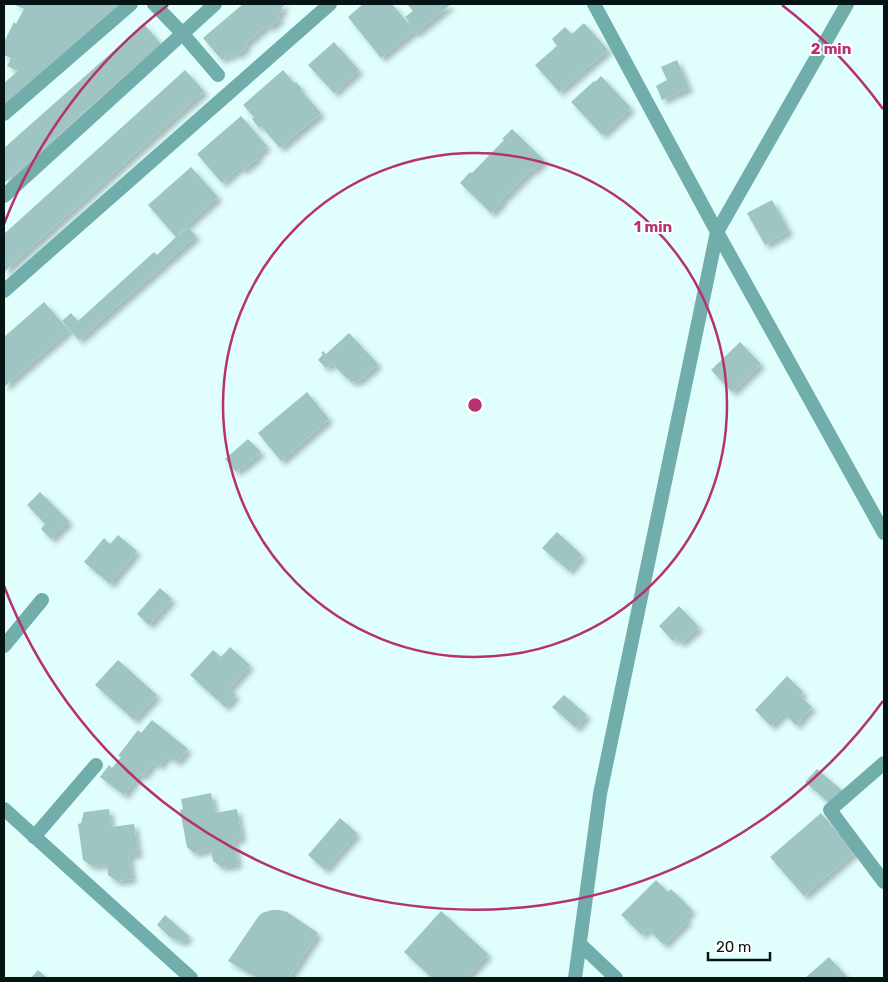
<svg xmlns="http://www.w3.org/2000/svg" width="888" height="982" font-family="Rubik,sans-serif">
<style>
.building{fill:#9fc5c2;filter:url(#shadow)}
.lines{fill:none;stroke-linecap:round;stroke-linejoin:round}
.minor{stroke:#71adab;stroke-width:14}
.ring{fill:none;stroke:#b73070;stroke-width:2.5}
.centre{fill:#b73070;stroke:#fff;stroke-width:2.5}
.ring-label{font-size:15px;text-anchor:middle;font-weight:bold;fill:#b73070;stroke:#fff;stroke-width:4;stroke-linejoin:round;paint-order:stroke}
</style>
<defs>
<filter id="shadow"><feDropShadow dx="4.5" dy="4.5" stdDeviation="2.5" flood-color="#0004"/></filter>
</defs>
<rect width="100%" height="100%" fill="#dffefc"/>
<path class="building" d="M 13,4 L 123,4 L 4,106 L 4,83 L 18,71 L 7,66 L 11,58 L 4,55 L 5,52 L 4,51 L 4,42 L 14,22 L 16,24 L 24,9 Z
M 243,4 L 286,4 L 281,8 L 283,11 L 277,15 L 280,19 L 270,27 L 267,25 L 245,44 L 247,46 L 237,55 L 234,52 L 230,57 L 227,55 L 222,60 L 203,38 Z
M 363,4 L 392,4 L 408,23 L 409,22 L 405,17 L 413,11 L 407,4 L 451,4 L 416,33 L 414,31 L 381,58 L 348,17 Z
M 584,23 L 608,50 L 559,92 L 535,65 L 557,46 L 552,39 L 565,27 L 572,34 Z
M 144,24 L 161,44 L 4,183 L 4,148 Z
M 334,42 L 359,70 L 334,93 L 308,65 Z
M 677,60 L 689,88 L 662,100 L 656,86 L 667,80 L 661,67 Z
M 185,70 L 204,91 L 4,272 L 4,234 Z
M 283,70 L 294,83 L 296,82 L 302,89 L 301,90 L 321,113 L 280,148 L 261,126 L 259,128 L 252,119 L 254,117 L 243,105 Z
M 601,76 L 631,108 L 602,135 L 571,102 L 594,81 L 595,82 Z
M 241,116 L 267,146 L 257,155 L 258,158 L 243,170 L 240,167 L 222,183 L 197,154 Z
M 512,129 L 544,160 L 533,171 L 532,169 L 501,201 L 502,202 L 491,213 L 460,183 L 470,172 L 472,173 L 504,140 L 502,139 Z
M 191,167 L 218,197 L 177,234 L 178,235 L 188,227 L 196,236 L 79,340 L 62,321 L 71,313 L 78,321 L 154,252 L 157,255 L 176,237 L 148,205 Z
M 772,200 L 789,231 L 765,245 L 747,213 Z
M 44,302 L 69,330 L 4,387 L 4,337 Z
M 349,333 L 378,364 L 360,380 L 351,382 L 348,378 L 347,379 L 332,363 L 326,368 L 318,360 L 323,354 L 321,353 L 323,351 L 326,354 Z
M 740,342 L 761,364 L 732,392 L 711,370 Z
M 307,392 L 329,419 L 281,461 L 258,433 Z
M 248,439 L 261,452 L 242,468 L 241,467 L 236,472 L 225,459 Z
M 40,492 L 69,521 L 51,539 L 41,529 L 45,524 L 27,505 Z
M 557,532 L 582,555 L 569,571 L 542,548 Z
M 118,535 L 137,551 L 110,584 L 84,562 L 104,538 L 110,544 Z
M 160,588 L 172,599 L 149,625 L 137,614 Z
M 679,606 L 699,627 L 681,643 L 676,638 L 673,641 L 659,626 Z
M 230,647 L 250,665 L 229,689 L 236,695 L 225,707 L 190,675 L 213,650 L 221,657 Z
M 118,660 L 157,695 L 134,720 L 95,685 Z
M 787,676 L 803,692 L 800,696 L 812,707 L 796,725 L 784,713 L 771,726 L 755,710 Z
M 564,695 L 587,715 L 576,728 L 552,707 Z
M 152,720 L 188,749 L 177,762 L 167,756 L 159,766 L 154,762 L 143,776 L 141,773 L 124,795 L 100,777 L 109,765 L 112,768 L 121,757 L 118,756 L 138,730 L 141,733 Z
M 817,769 L 843,791 L 831,805 L 805,782 Z
M 211,793 L 215,813 L 237,809 L 242,838 L 234,840 L 238,864 L 222,867 L 213,861 L 211,849 L 194,853 L 187,847 L 180,810 L 183,809 L 181,799 Z
M 109,809 L 111,827 L 134,824 L 138,854 L 129,855 L 132,879 L 117,881 L 108,875 L 107,864 L 92,866 L 83,860 L 78,824 L 81,823 L 84,812 Z
M 821,813 L 855,852 L 804,896 L 770,857 Z
M 340,818 L 357,833 L 325,870 L 308,855 Z
M 656,880 L 668,892 L 671,889 L 692,910 L 685,917 L 688,920 L 664,945 L 648,929 L 642,935 L 621,915 Z
M 272,910 L 279,910 L 287,912 L 318,933 L 294,970 L 289,977 L 286,978 L 258,978 L 228,961 L 258,917 L 262,913 Z
M 441,911 L 488,954 L 466,978 L 432,978 L 404,952 Z
M 165,915 L 189,936 L 185,940 L 182,942 L 170,937 L 157,925 Z
M 829,957 L 848,978 L 805,978 Z
M 38,970 L 47,978 L 31,978 Z"/>
<g class="lines">
<path class="minor" d="M 154,4 L 182,33 L 218,75
M 594,4 L 717,232 L 884,533
M 4,114 L 131,4
M 4,196 L 215,4
M 4,291 L 330,4
M 4,646 L 42,600
M 884,763 L 830,810 L 884,882
M 4,809 L 191,978
M 34,837 L 96,765
M 580,944 L 616,978
M 575,978 L 600,794 L 717,232 L 847,4"/>
</g>
<g class="ring">
<circle cx="475" cy="405" r="252"/>
<path d="M883 701A504 504 0 0 1 4 586M4 224A504 504 0 0 1 168 5M782 5A504 504 0 0 1 883 109"/>
</g>
<circle cx="475" cy="405" r="8" class="centre"/>
<g class="ring-label">
<text x="831" y="54">2 min</text>
<text x="653" y="232">1 min</text>
</g>
<rect width="888" height="982" fill="none" stroke="#061413" stroke-width="10"/>
<path d="M708 952v8h62v-8" fill="none" stroke="#061413" stroke-width="2.5"/>
<text x="716" y="952" font-size="15" fill="#061413" stroke="#ffffff" stroke-width="4" paint-order="stroke">20 m</text>
</svg>
